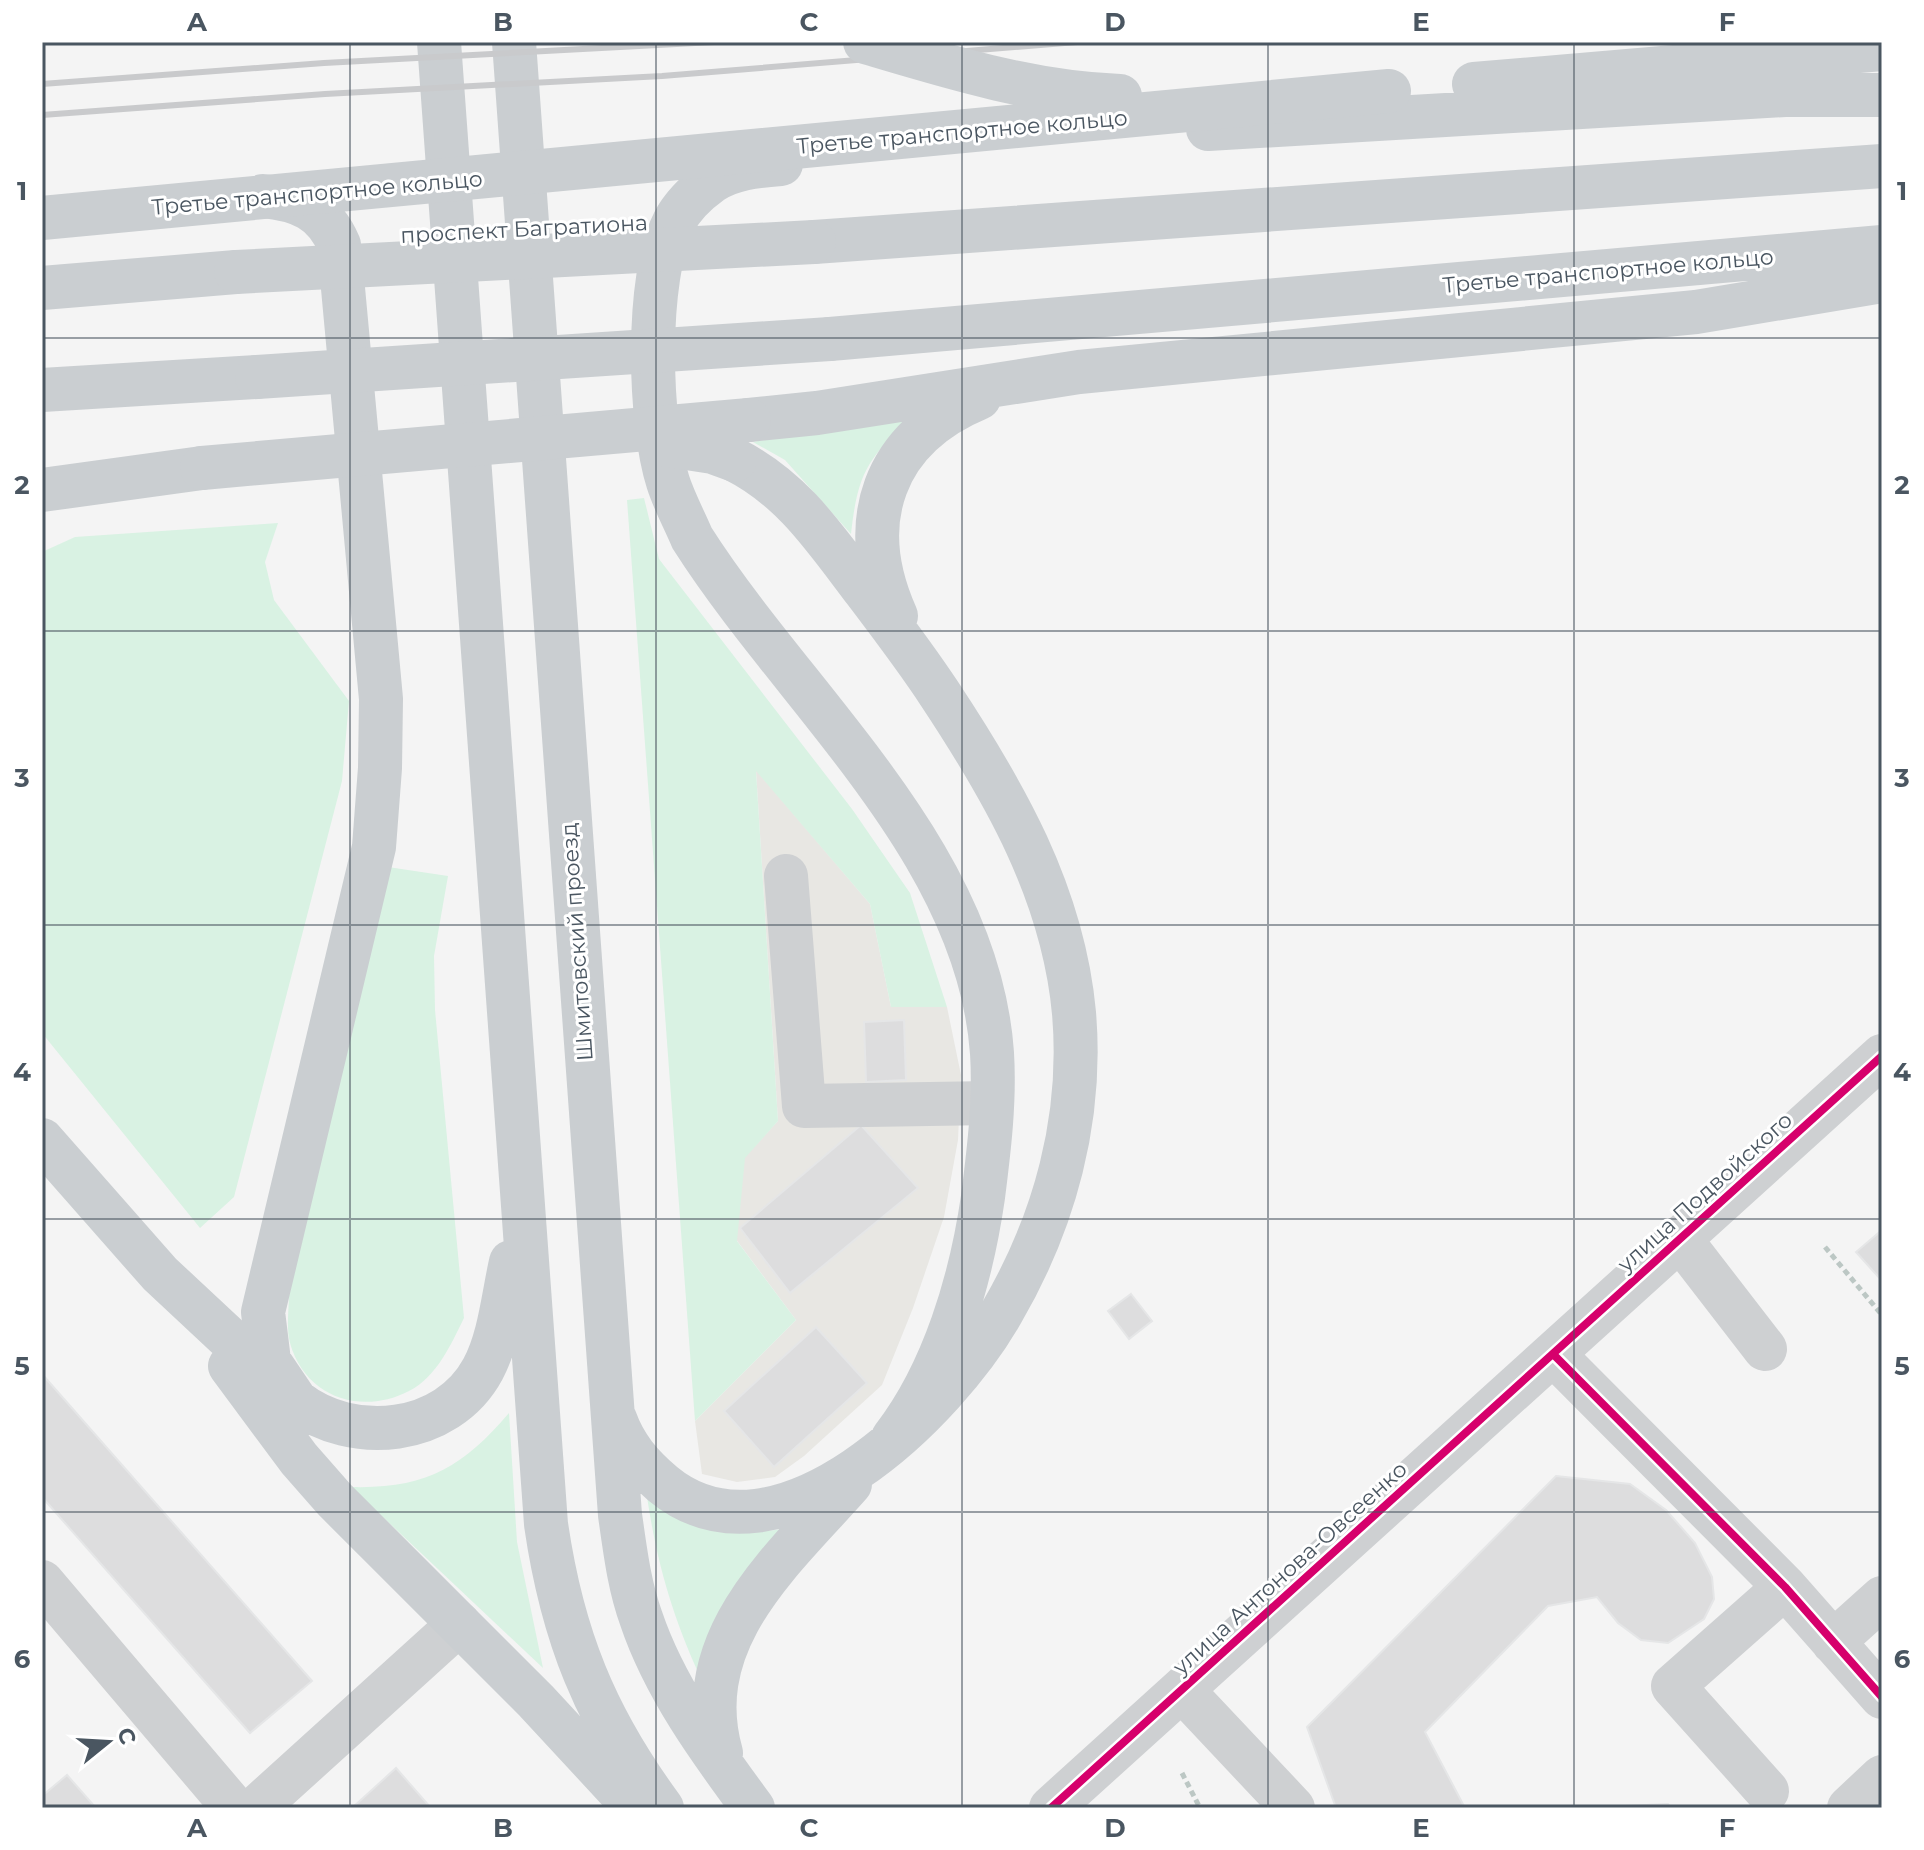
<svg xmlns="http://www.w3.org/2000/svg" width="1924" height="1850" font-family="Montserrat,sans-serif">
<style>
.commercial{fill:#e8e7e3}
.green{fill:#d9f2e3}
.building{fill:#ddddde;stroke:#e5e6e7;stroke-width:2}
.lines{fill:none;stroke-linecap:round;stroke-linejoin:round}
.path{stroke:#bcc7c4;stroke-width:5;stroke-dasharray:6 4;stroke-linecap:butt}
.minor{stroke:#ced0d2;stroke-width:44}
.major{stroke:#caced1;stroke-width:44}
.rail{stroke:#c9cacc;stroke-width:6}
.major-bridge{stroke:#caced1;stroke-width:44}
.cycleway-casing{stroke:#fff;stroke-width:13}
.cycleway{stroke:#d6006c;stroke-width:8}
.grid{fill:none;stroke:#4a5661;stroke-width:2;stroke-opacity:0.55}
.labels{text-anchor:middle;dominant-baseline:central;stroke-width:6;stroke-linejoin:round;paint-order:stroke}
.street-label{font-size:22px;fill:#4a5661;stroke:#fff}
.neatline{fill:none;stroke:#4a5661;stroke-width:3}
.grid-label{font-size:26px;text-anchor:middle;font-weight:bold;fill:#4a5661}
</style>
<rect width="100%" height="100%" fill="#f4f4f4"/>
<path class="commercial" d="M 756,770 L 870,904 L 891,1007 L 947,1007 L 961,1075 L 958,1140 L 944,1217 L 913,1308 L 882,1385 L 804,1456 L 775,1477 L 737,1482 L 702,1474 L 695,1421 L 796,1320 L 706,1199 L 778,1121 Z"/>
<path class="green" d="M 917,414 C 869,456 858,470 851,534 L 785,460 L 753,442 Z
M 644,498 L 659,559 L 852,809 L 910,893 L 947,1007 L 891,1007 L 870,904 L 756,771 L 778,1121 L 745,1158 L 737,1241 L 796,1320 L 695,1421 L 627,500 Z
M 278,523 L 265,562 L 274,600 L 349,701 L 342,781 L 234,1197 L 200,1228 L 42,1033 L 42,552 L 75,537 Z
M 388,867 L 448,876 L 434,956 L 435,1010 L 464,1318 C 451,1344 437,1377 409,1391 C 361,1416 305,1397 290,1343 C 286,1328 289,1308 289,1293 Z
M 509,1413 L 517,1542 L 543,1668 L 351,1487 C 425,1489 462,1468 509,1413 Z
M 645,1482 C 700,1537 728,1538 802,1526 L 705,1687 C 672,1618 655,1558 645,1482 Z"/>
<path class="building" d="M 904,1020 L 906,1080 L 866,1082 L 864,1022 Z
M 861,1125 L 918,1188 L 790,1293 L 740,1228 Z
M 1882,1230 L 1882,1281 L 1856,1252 Z
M 1131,1294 L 1152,1321 L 1129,1339 L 1108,1311 Z
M 816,1327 L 867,1383 L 774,1467 L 724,1411 Z
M 42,1374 L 312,1681 L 250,1733 L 42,1497 Z
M 1556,1476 L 1630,1484 L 1666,1510 L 1695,1543 L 1712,1577 L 1714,1599 L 1704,1619 L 1668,1643 L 1641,1640 L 1618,1623 L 1597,1597 L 1548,1606 L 1425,1732 L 1465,1808 L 1336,1808 L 1307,1727 Z
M 396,1768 L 431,1808 L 352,1808 Z
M 67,1775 L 96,1808 L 42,1808 L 42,1796 Z
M 1668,1804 L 1671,1808 L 1602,1808 L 1602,1807 Z"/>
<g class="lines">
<path class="path" d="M 1825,1247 L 1882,1315
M 1182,1773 L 1200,1808"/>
<path class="minor" d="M 786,876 L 804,1106 L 992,1103
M 1680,1239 L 1765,1349
M 1553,1354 L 1785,1587 L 1882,1697
M 42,1582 L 234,1808
M 1833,1642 L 1882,1598
M 1182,1690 L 1293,1808
M 1767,1791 L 1673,1686 L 1785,1587
M 256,1808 L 459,1624
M 1051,1808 L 1882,1056
M 1849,1808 L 1882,1777"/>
<path class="major" d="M 439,42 L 546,1524 C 562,1635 595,1717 662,1808
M 514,42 L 620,1515 C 625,1549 629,1585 641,1618 C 664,1687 710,1750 753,1808
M 1474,84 L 1882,49
M 1208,129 L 1785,95 L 1882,95
M 781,164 C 757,166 732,168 711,182 C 697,192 682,207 674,222 C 645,277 649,423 668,482 C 674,501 684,519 692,538 C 795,700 978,851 992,1053 C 995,1101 989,1150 983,1197 C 971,1280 944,1372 893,1438
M 263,196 C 299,200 324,209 339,245 L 381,699 L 380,768 L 374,847 L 263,1312 L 269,1361 L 296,1401
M 814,242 L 1882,166
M 42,288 L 236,272
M 830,339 L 1882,247
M 42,390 L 257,377
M 749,420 L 817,413 L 1079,372 L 1696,312 L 1882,281
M 42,490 L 202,468
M 896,616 C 854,522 883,438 979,398
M 42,1140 L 160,1274 L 296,1401 C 352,1445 447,1436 483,1369 C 500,1337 503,1297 511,1262
M 230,1366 L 299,1459 L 335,1500 L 536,1701 L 635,1808
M 615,1419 C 625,1447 641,1465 663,1484 C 778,1579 948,1408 1002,1312 C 1055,1221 1083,1118 1074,1013 C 1063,893 1004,791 939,693 C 916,658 890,624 865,591 C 826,540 793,489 735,460
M 721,1753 C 689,1639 782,1561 850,1484"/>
<path class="rail" d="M 42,84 L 324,63 L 714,42
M 42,115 L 325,94 L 662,76 L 1077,42"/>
<path class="major-bridge" d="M 865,42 C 949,67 1032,93 1120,96
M 42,218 L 1389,91
M 236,272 L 814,242
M 257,377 L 830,339
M 661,444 L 713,452 L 735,460
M 202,468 L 749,420"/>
<defs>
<path id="cycleway" d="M 1553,1354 L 1785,1587 L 1882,1697
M 1051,1808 L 1882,1056"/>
</defs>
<use href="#cycleway" class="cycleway-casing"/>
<use href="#cycleway" class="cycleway"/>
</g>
<path class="grid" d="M 350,42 L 350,1808M 656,42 L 656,1808M 962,42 L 962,1808M 1268,42 L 1268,1808M 1574,42 L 1574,1808M 42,338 L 1882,338M 42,631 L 1882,631M 42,925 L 1882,925M 42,1219 L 1882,1219M 42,1512 L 1882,1512"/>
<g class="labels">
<g class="street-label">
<text transform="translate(962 132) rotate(-5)">Третье транспортное кольцо</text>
<text transform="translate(317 193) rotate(-5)">Третье транспортное кольцо</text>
<text transform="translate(524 229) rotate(-3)">проспект Багратиона</text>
<text transform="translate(1608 271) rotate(-5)">Третье транспортное кольцо</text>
<text transform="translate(577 942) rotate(-94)">Шмитовский проезд</text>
<text transform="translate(1705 1192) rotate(-42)">улица Подвойского</text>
<text transform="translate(1290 1568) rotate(-42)">улица Антонова-Овсеенко</text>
</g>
</g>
<rect width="1924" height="1850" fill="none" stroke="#ffffff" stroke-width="88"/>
<g transform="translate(108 1742) rotate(72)" stroke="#ffffff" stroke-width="6" paint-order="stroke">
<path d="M0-6L14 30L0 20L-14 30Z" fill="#4a5661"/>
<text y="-12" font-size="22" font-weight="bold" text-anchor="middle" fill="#4a5661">С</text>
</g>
<rect x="44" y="44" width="1836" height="1762" class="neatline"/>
<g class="grid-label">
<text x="197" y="31">A</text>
<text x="503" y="31">B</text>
<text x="809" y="31">C</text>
<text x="1115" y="31">D</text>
<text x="1421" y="31">E</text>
<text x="1727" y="31">F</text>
<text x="22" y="200">1</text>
<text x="1902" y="200">1</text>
<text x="22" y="494">2</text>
<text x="1902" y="494">2</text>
<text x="22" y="787">3</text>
<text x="1902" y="787">3</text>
<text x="22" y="1081">4</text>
<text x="1902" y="1081">4</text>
<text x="22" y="1375">5</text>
<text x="1902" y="1375">5</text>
<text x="22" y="1668">6</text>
<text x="1902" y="1668">6</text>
<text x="197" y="1837">A</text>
<text x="503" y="1837">B</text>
<text x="809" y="1837">C</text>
<text x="1115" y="1837">D</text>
<text x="1421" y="1837">E</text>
<text x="1727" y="1837">F</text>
</g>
</svg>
